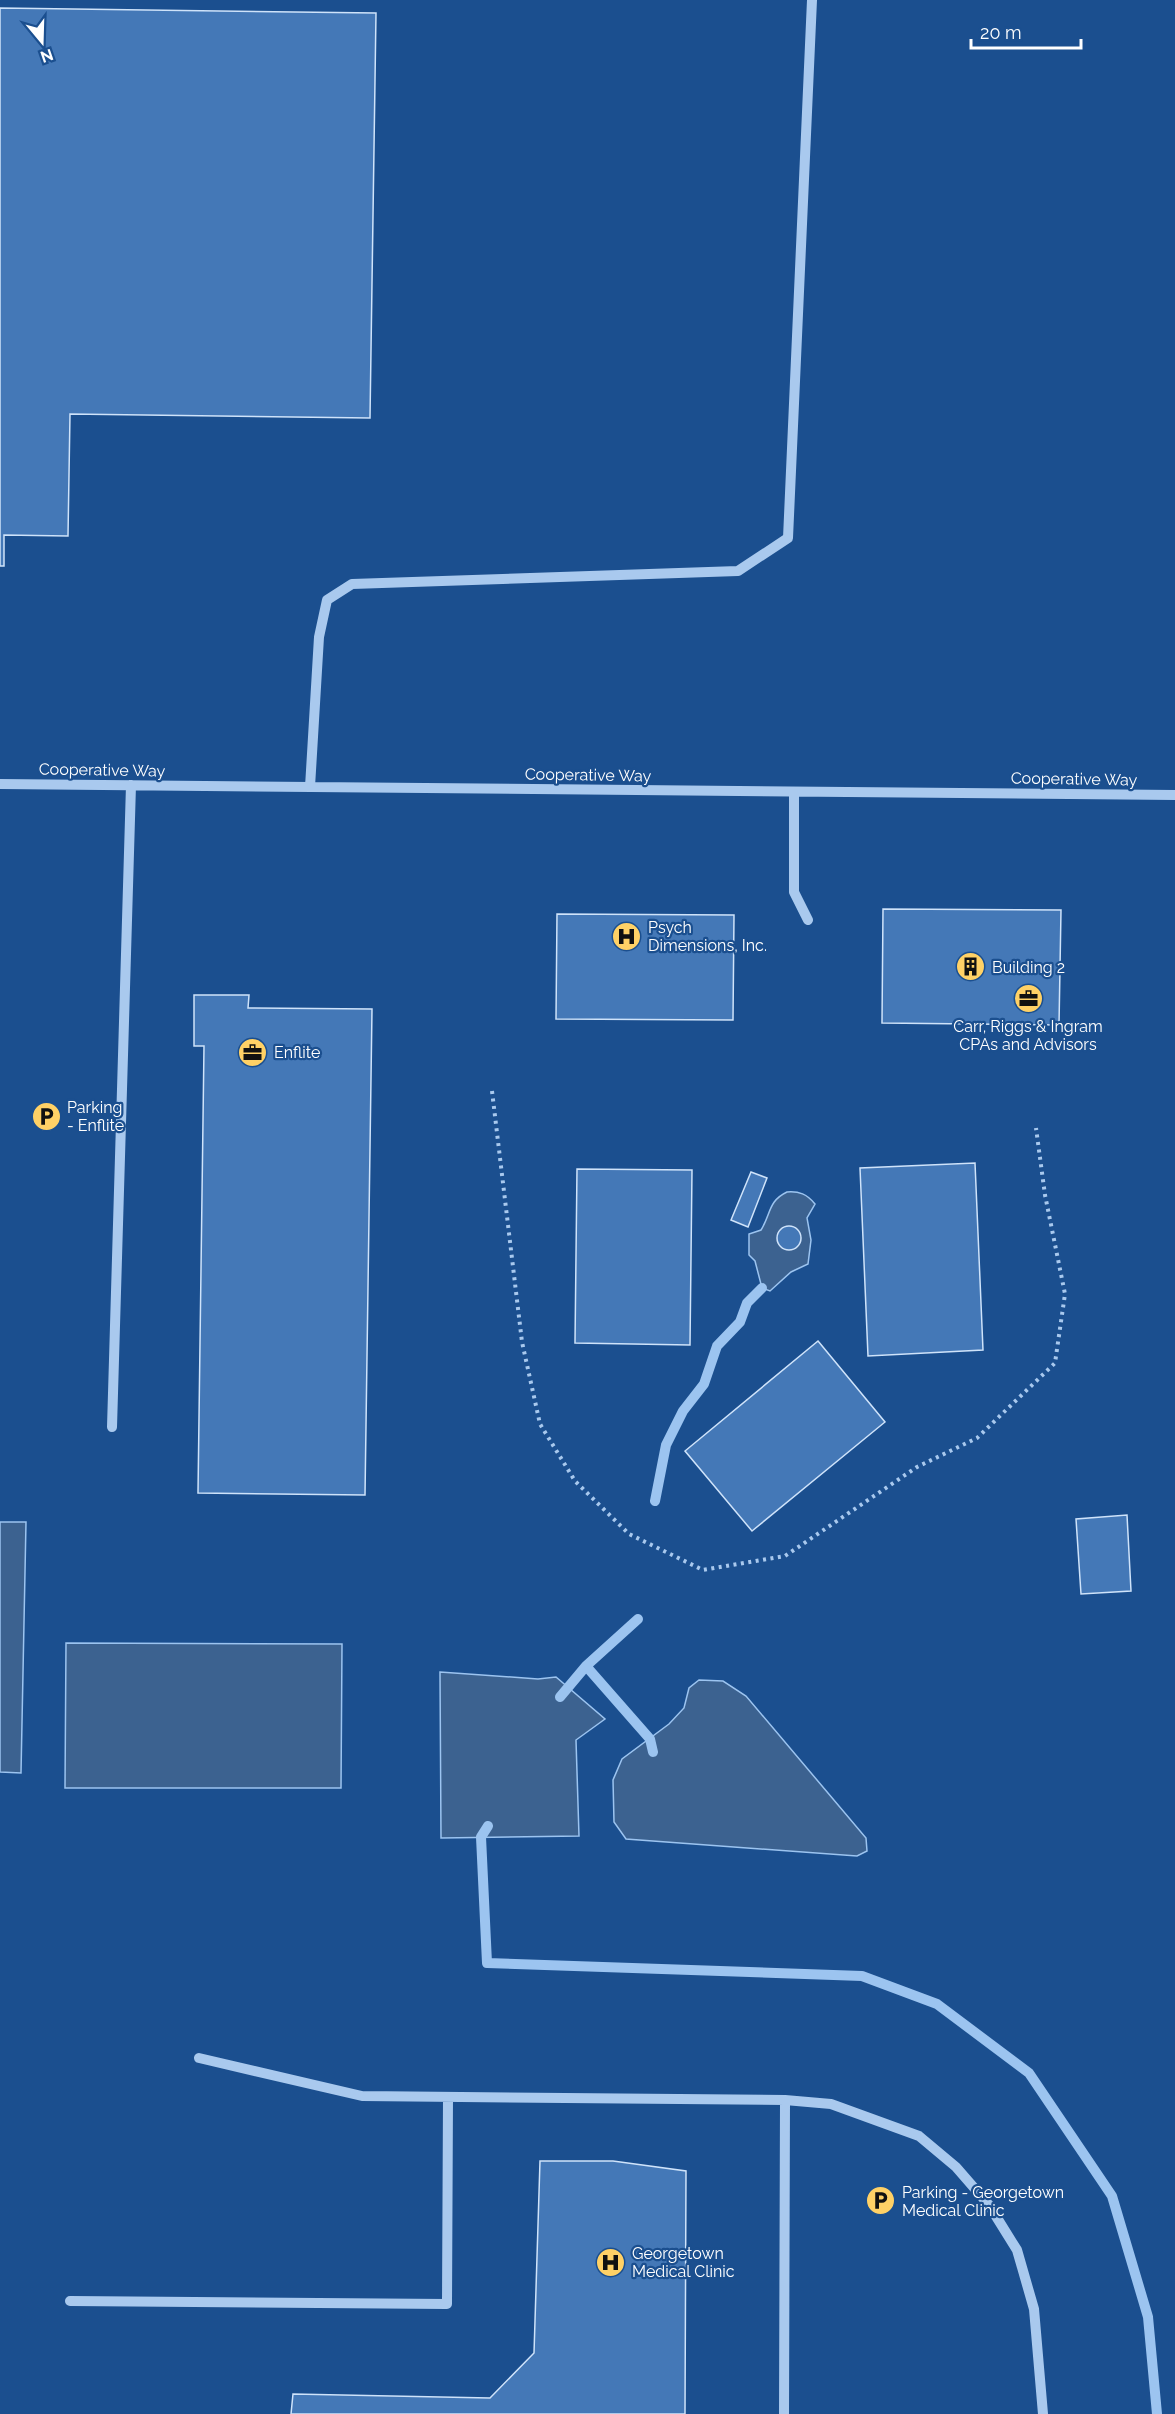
<svg xmlns="http://www.w3.org/2000/svg" width="1175" height="2414" font-family="Raleway,sans-serif">
<style>
.water{fill:#3c6290;stroke:#9cc4f0;stroke-width:1.5}
.lines{fill:none;stroke-linecap:round;stroke-linejoin:round}
.stream{stroke:#9cc4f0;stroke-width:10}
.building{fill:#4478b7;stroke:#cfe3fa;stroke-width:1.5}
.path{stroke:#a9c9ee;stroke-width:4;stroke-dasharray:3 4.5;stroke-linecap:butt}
.minor{stroke:#a9c9ee;stroke-width:10}
.labels{text-anchor:middle;dominant-baseline:central;stroke-width:4.5;stroke-linejoin:round;paint-order:stroke}
.street-label{font-size:16px;fill:#fff;stroke:#1b4f8f}
.poi-label{font-size:16px;fill:#fff;stroke:#1b4f8f;text-anchor:start}
</style>
<rect width="100%" height="100%" fill="#1b4f8f"/>
<path class="water" d="M 787,1192 C 799,1191 807,1194 815,1204 L 807,1218 L 811,1240 L 808,1264 L 791,1272 L 770,1291 L 762,1288 L 755,1261 L 749,1255 L 749,1234 L 761,1230 C 771,1214 768,1201 787,1192 Z
M 0,1522 L 26,1522 L 21,1773 L 0,1772 Z
M 66,1643 L 342,1644 L 341,1788 L 65,1788 Z
M 440,1672 L 538,1679 L 556,1677 L 605,1719 L 576,1740 L 579,1836 L 441,1838 Z
M 699,1680 L 723,1681 L 746,1696 L 866,1838 L 867,1851 L 857,1856 L 626,1839 L 614,1822 L 613,1780 L 622,1759 L 669,1724 L 684,1708 L 689,1688 Z"/>
<g class="lines">
<path class="stream" d="M 655,1501 L 666,1445 L 683,1411 L 704,1384 L 717,1346 L 740,1322 L 747,1303 L 762,1288
M 586,1666 L 650,1739 L 653,1752
M 560,1697 L 586,1666 L 638,1619
M 488,1826 L 481,1837 L 487,1963 L 862,1976 L 937,2004 L 1029,2073 L 1112,2196 L 1148,2317 L 1157,2414"/>
</g>
<path class="building" d="M 0,8 L 376,13 L 370,418 L 70,414 L 68,536 L 4,535 L 4,566 L 0,566 Z
M 883,909 L 1061,910 L 1059,1025 L 882,1023 Z
M 557,914 L 734,915 L 733,1020 L 556,1019 Z
M 194,995 L 249,995 L 248,1008 L 372,1009 L 365,1495 L 198,1493 L 204,1046 L 194,1046 Z
M 975,1163 L 983,1350 L 868,1356 L 860,1168 Z
M 577,1169 L 692,1170 L 690,1345 L 575,1343 Z
M 751,1172 L 767,1178 L 748,1227 L 731,1220 Z
M777 1238a12 12 0 1 1 24 0a12 12 0 1 1-24 0Z
M 818,1341 L 885,1422 L 752,1531 L 685,1451 Z
M 1127,1515 L 1131,1591 L 1081,1594 L 1076,1519 Z
M 540,2161 L 613,2161 L 686,2171 L 685,2414 L 291,2414 L 293,2394 L 490,2398 L 534,2353 Z"/>
<g class="lines">
<path class="path" d="M 492,1091 L 522,1342 L 540,1424 L 575,1481 L 629,1534 L 703,1570 L 785,1556 L 917,1467 L 977,1438 L 1055,1363 L 1065,1294 L 1045,1195 L 1036,1128"/>
<path class="minor" d="M 0,784 L 1175,795
M 310,787 L 319,637 L 327,600 L 352,584 L 738,571 L 788,538 L 812,0
M 794,792 L 794,892 L 808,920
M 112,1427 L 131,785
M 199,2058 L 362,2096 L 785,2100 L 784,2414
M 785,2100 L 831,2104 L 919,2136 L 956,2167 L 989,2205 L 1017,2250 L 1034,2309 L 1043,2414
M 70,2301 L 447,2304 L 448,2098"/>
</g>
<defs>
<symbol id="hospital-disc" viewBox="-11 -11 22 22"><circle r="9.5" fill="#ffd166" stroke="#1b4f8f"/><path d="M-5-5h3v3.5h4V-5h3V5h-3V1.5h-4V5h-3Z" fill="#111"/></symbol>
<symbol id="building-disc" viewBox="-11 -11 22 22"><circle r="9.5" fill="#ffd166" stroke="#1b4f8f"/><path d="M-4-6H4V6H1V3H-1V6H-4ZM-2.5-4.3h1.7v1.8h-1.7ZM.8-4.3h1.7v1.8H.8ZM-2.5-1h1.7V.8h-1.7ZM.8-1h1.7V.8H.8Z" fill="#111"/></symbol>
<symbol id="office-disc" viewBox="-11 -11 22 22"><circle r="9.5" fill="#ffd166" stroke="#1b4f8f"/><path d="M-6-3h4V-5.5h4V-3h4V5H-6ZM-1-4.5V-3h2v-1.5ZM-6 0V1H6V0Z" fill="#111"/></symbol>
<symbol id="parking-disc" viewBox="-11 -11 22 22"><circle r="9.5" fill="#ffd166" stroke="#1b4f8f"/><path d="M-3.5-5.5H1a3.5 3.5 0 0 1 0 7H-1V5.5H-3.5ZM-1-3.4V-.6H.8a1.4 1.4 0 0 0 0-2.8Z" fill="#111"/></symbol>
</defs>
<g fill-rule="evenodd">
<use href="#hospital-disc" x="610" y="920" width="33" height="33"/>
<use href="#building-disc" x="954" y="950" width="33" height="33"/>
<use href="#office-disc" x="1012" y="982" width="33" height="33"/>
<use href="#office-disc" x="236" y="1036" width="33" height="33"/>
<use href="#parking-disc" x="30" y="1100" width="33" height="33"/>
<use href="#parking-disc" x="864" y="2184" width="33" height="33"/>
<use href="#hospital-disc" x="594" y="2246" width="33" height="33"/>
</g>
<g class="labels">
<g class="street-label">
<text transform="translate(102 770) rotate(1)">Cooperative Way</text>
<text transform="translate(588 775) rotate(1)">Cooperative Way</text>
<text transform="translate(1074 779) rotate(1)">Cooperative Way</text>
</g>
<g class="poi-label">
<text x="648" y="927">Psych<tspan x="648" dy="18">Dimensions, Inc.</tspan></text>
<text x="992" y="967">Building 2</text>
<text x="1028" y="1026" text-anchor="middle">Carr, Riggs &amp; Ingram<tspan x="1028" dy="18">CPAs and Advisors</tspan></text>
<text x="274" y="1052">Enflite</text>
<text x="67" y="1107">Parking<tspan x="67" dy="18">- Enflite</tspan></text>
<text x="902" y="2192">Parking - Georgetown<tspan x="902" dy="18">Medical Clinic</tspan></text>
<text x="632" y="2253">Georgetown<tspan x="632" dy="18">Medical Clinic</tspan></text>
</g>
</g>
<g transform="translate(42 42) rotate(161)" stroke="#1b4f8f" stroke-width="4.5" paint-order="stroke">
<path d="M0-4.5L10 22L0 15L-10 22Z" fill="#ffffff"/>
<text y="-9" font-size="16" font-weight="bold" text-anchor="middle" fill="#ffffff">N</text>
</g>
<path d="M971 39v9h110v-9" fill="none" stroke="#ffffff" stroke-width="3"/>
<text x="980" y="39" font-size="18" fill="#ffffff" stroke="#1b4f8f" stroke-width="4.5" paint-order="stroke">20 m</text>
</svg>
